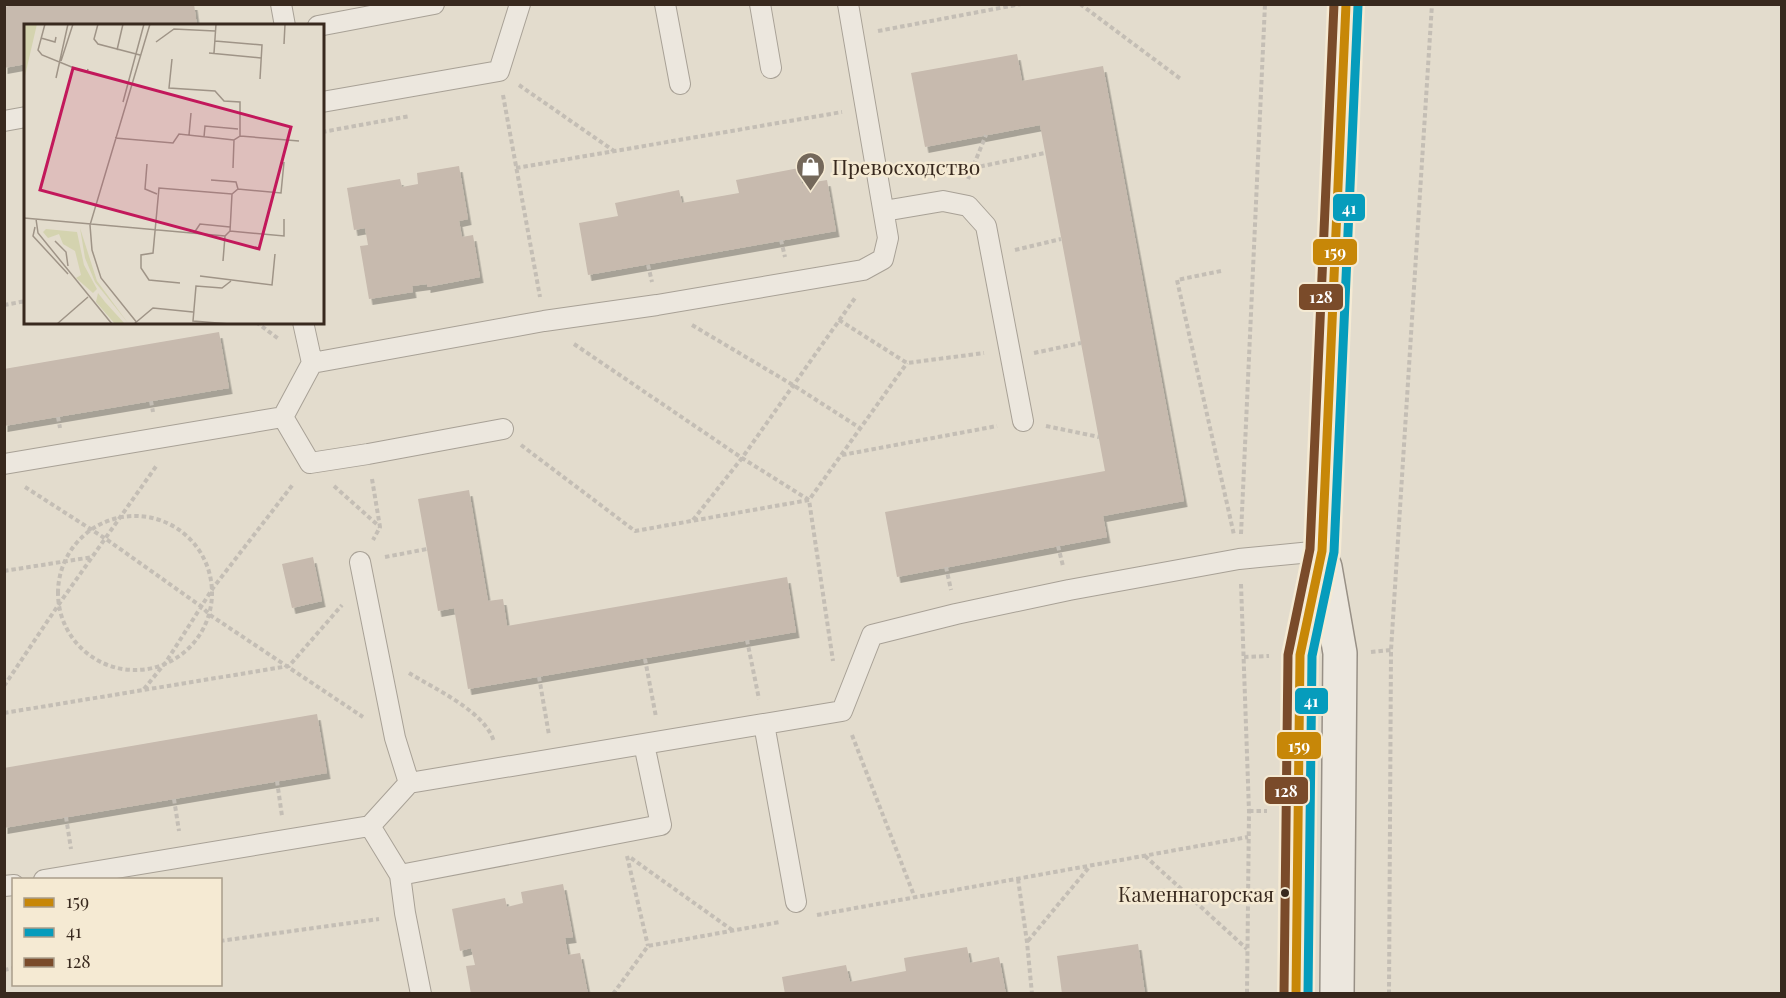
<svg xmlns="http://www.w3.org/2000/svg" width="1786" height="998" font-family="'Playfair Display',serif">
<style>
.building{fill:#c7baae;filter:url(#shadow)}
.lines{fill:none;stroke-linecap:round;stroke-linejoin:round}
.lane-casing{stroke:#a8a196;stroke-width:22}
.secondary-casing{stroke:#989086;stroke-width:36}
.path{stroke:#c4beb5;stroke-width:4;stroke-dasharray:4.5 3;stroke-linecap:butt}
.lane{stroke:#ece7de;stroke-width:20}
.secondary{stroke:#ece7de;stroke-width:33}
.bus-1-casing{stroke:#f5ead3;stroke-width:14}
.bus-2-casing{stroke:#f5ead3;stroke-width:14}
.bus-3-casing{stroke:#f5ead3;stroke-width:14}
.bus-1{stroke:#c78708;stroke-width:9}
.bus-2{stroke:#069cbc;stroke-width:9}
.bus-3{stroke:#7a4b2a;stroke-width:9}
.bus-dot{fill:#38291e;stroke:#f5ead3;stroke-width:2}
.labels{text-anchor:middle;dominant-baseline:central;stroke-width:5;stroke-linejoin:round;paint-order:stroke}
.bus-label{font-size:20px;fill:#38291e;stroke:#f5ead3;text-anchor:end}
.poi-label{font-size:21px;fill:#38291e;stroke:#f5ead3;text-anchor:start}
.inset-road{fill:none;stroke:#9f9487;stroke-width:1.5}
.view{fill:#c2185b;fill-opacity:0.15;stroke:#c2185b;stroke-width:3}
.inset-edge{fill:none;stroke:#38291e;stroke-width:3}
.line-badge{stroke:#f5ead3;stroke-width:2}
.badge-label{font-size:16px;text-anchor:middle;font-weight:bold;fill:#fff}
</style>
<defs>
<filter id="shadow"><feDropShadow dx="3.5" dy="6" stdDeviation="0" flood-color="#0004"/></filter>
</defs>
<rect width="100%" height="100%" fill="#e3dccd"/>
<path class="building" d="M 20,4 L 194,4 L 197,26 L 26,26 L 26,64 L 4,68 L 4,7 Z
M 1017,54 L 1022,81 L 1103,66 L 1184,501 L 1103,516 L 1107,537 L 897,577 L 885,512 L 1105,471 L 1040,125 L 925,147 L 911,73 Z
M 459,166 L 468,219 L 459,221 L 462,237 L 473,235 L 480,277 L 427,287 L 427,284 L 412,286 L 413,292 L 369,299 L 360,246 L 368,245 L 365,228 L 354,230 L 347,188 L 400,179 L 402,187 L 418,184 L 417,173 Z
M 799,168 L 802,184 L 827,180 L 836,231 L 588,275 L 579,223 L 618,216 L 615,203 L 679,190 L 682,203 L 739,193 L 736,180 Z
M 219,332 L 229,388 L 4,426 L 4,369 Z
M 469,490 L 488,601 L 503,599 L 507,626 L 787,577 L 796,632 L 468,689 L 454,608 L 438,611 L 418,499 Z
M 313,557 L 322,601 L 292,608 L 282,564 Z
M 317,714 L 327,773 L 4,828 L 4,768 Z
M 563,884 L 573,937 L 565,938 L 568,955 L 580,953 L 588,994 L 471,994 L 466,966 L 475,965 L 471,948 L 460,951 L 452,909 L 505,898 L 507,907 L 523,903 L 521,892 Z
M 1138,944 L 1145,994 L 1062,994 L 1057,956 Z
M 967,947 L 970,963 L 999,957 L 1006,994 L 785,994 L 782,977 L 846,965 L 850,982 L 906,971 L 904,958 Z"/>
<g class="lines">
<defs>
<path id="lane" d="M 281,4 L 285,26
M 665,4 L 680,84
M 760,4 L 771,68
M 318,26 L 434,4
M 322,102 L 499,71 L 520,4
M 4,121 L 26,117
M 884,211 L 943,201 L 968,206 L 986,226 L 1023,421
M 303,322 L 312,363
M 283,417 L 310,463 L 368,454 L 503,429
M 4,464 L 283,417 L 312,363 L 544,321 L 657,305 L 863,270 L 883,259 L 888,238 L 848,4
M 360,562 L 395,738 L 409,783
M 764,724 L 796,902
M 400,875 L 661,825 L 644,744
M 44,880 L 370,826
M 4,886 L 14,885
M 421,994 L 405,913 L 400,875 L 370,826 L 409,783 L 842,711 L 872,635 L 956,614 L 1069,590 L 1239,559 L 1322,551"/>
<path id="secondary" d="M 1325,567 L 1340,653 L 1337,994
M 1296,994 L 1300,655 L 1322,551 L 1346,4"/>
</defs>
<use href="#lane" class="lane-casing"/>
<use href="#secondary" class="secondary-casing"/>
<path class="path" d="M 1080,4 L 1182,80
M 878,31 L 1021,4
M 519,85 L 614,151
M 503,95 L 540,297
M 322,132 L 410,116
M 516,168 L 842,112
M 973,168 L 1045,153
M 968,179 L 986,135
M 781,240 L 785,257
M 1015,250 L 1061,239
M 648,265 L 652,282
M 1221,271 L 1177,280 L 1234,535
M 4,305 L 26,301
M 839,320 L 907,363 L 984,353
M 256,322 L 280,340
M 692,325 L 793,385 L 860,428
M 574,344 L 742,458 L 809,500 L 833,661
M 1034,353 L 1081,343
M 151,401 L 153,412
M 58,417 L 60,428
M 1046,426 L 1099,437
M 521,445 L 635,531 L 809,500 L 907,363
M 842,455 L 997,426
M 372,479 L 380,527 L 373,540
M 334,486 L 380,527
M 25,487 L 106,539 L 202,607 L 210,615 L 363,717
M58 593a77 77 0 1 1 154 0a77 77 0 1 1-154 0Z
M 693,520 L 742,458 L 855,298
M 1241,534 L 1265,4
M 1058,546 L 1063,566
M 385,557 L 427,549
M 946,567 L 951,590
M 4,571 L 93,557
M 1241,584 L 1249,811 L 1247,994
M 747,640 L 759,699
M 1371,652 L 1391,650
M 1244,657 L 1269,656
M 645,659 L 656,717
M 409,673 C 435,689 486,712 494,742
M 539,677 L 549,735
M 4,686 L 59,604 L 157,465
M 144,689 L 166,662 L 213,588 L 294,483
M 4,713 L 289,666 L 342,605
M 852,735 L 915,898
M 277,781 L 282,816
M 174,799 L 179,831
M 1249,811 L 1267,811
M 66,817 L 71,849
M 627,856 L 648,946
M 1145,856 L 1247,949
M 631,858 L 732,930
M 1018,879 L 1027,942 L 1032,994
M 817,915 L 1248,837
M 220,941 L 379,919
M 1028,941 L 1090,866
M 4,970 L 14,968
M 613,994 L 648,946 L 780,922
M 1389,994 L 1391,650 L 1432,4"/>
<use href="#lane" class="lane"/>
<use href="#secondary" class="secondary"/>
<defs>
<path id="bus-1" d="M 1296,994 L 1300,655 L 1322,551 L 1346,4"/>
<path id="bus-2" d="M 1308,994 L 1312,656 L 1334,552 L 1358,5"/>
<path id="bus-3" d="M 1284,994 L 1288,655 L 1310,549 L 1334,4"/>
</defs>
<use href="#bus-1" class="bus-1-casing"/>
<use href="#bus-2" class="bus-2-casing"/>
<use href="#bus-3" class="bus-3-casing"/>
<use href="#bus-1" class="bus-1"/>
<use href="#bus-2" class="bus-2"/>
<use href="#bus-3" class="bus-3"/>
</g>
<defs>
<symbol id="shop-pin" viewBox="-11 -11 22 30"><path d="M0 17L-7.5 6A9.5 9.5 0 1 1 7.5 6Z" fill="#74685b" stroke="#f5ead3"/><path d="M-5-2.5h2.3a2.7 3.5 0 0 1 5.4 0H5L5.5 6h-11ZM-1.5-2.5h3a1.5 2.3 0 0 0-3 0Z" fill="#fff"/></symbol>
</defs>
<g fill-rule="evenodd">
<use href="#shop-pin" x="794" y="150" width="33" height="45"/>
</g>
<circle class="bus-dot" cx="1285" cy="893" r="5"/>
<g class="labels">
<g class="bus-label">
<text x="1274" y="893">Каменнагорская</text>
</g>
<g class="poi-label">
<text x="832" y="166">Превосходство</text>
</g>
</g>
<g transform="translate(24 24)">
<rect width="300" height="300" fill="#e3dccd"/>
<path d="M 0,0 L 13,0 L 0,56 ZM 56,204 L 73,257 L 104,299 L 71,258 L 61,234 ZM 22,205 L 53,208 L 60,241 L 73,265 L 69,269 L 52,254 L 57,251 L 51,227 L 39,220 L 35,210 L 24,214 L 19,208 ZM 74,269 L 81,278 L 101,300 L 91,300 L 72,278 Z" fill="#d4d3af"/>
<path class="inset-road" d="M 21,0 L 14,26 L 18,31 L 55,46 L 63,48 L 64,45M 74,0 L 70,15 L 74,20 L 116,31M 17,14 L 31,18 L 32,13M 191,17 L 238,21 L 236,55M 132,18 L 150,5 L 191,7M 260,20 L 261,0M 93,26 L 99,0M 185,29 L 237,34M 190,29 L 192,0M 148,35 L 145,64 L 191,67 L 200,77 L 216,78 L 216,112 L 210,116 L 209,144M 37,37 L 49,0M 32,54 L 44,0M 99,78 L 120,0M 165,111 L 167,89M 216,112 L 275,117M 180,113 L 181,102 L 214,105M 91,114 L 149,119 L 155,110 L 210,116M 123,140 L 121,165 L 133,170M 187,156 L 212,158 L 214,165M 0,194 L 201,212 L 206,207 L 260,212 L 260,195M 12,195 L 14,209 L 88,300M 11,203 L 9,212 L 44,250M 206,207 L 208,170M 170,209 L 176,200 L 206,203M 31,217 L 42,228 L 44,242M 199,237 L 201,212M 176,252 L 248,261 L 251,230M 156,259 L 125,256 L 117,244 L 117,231 L 129,229 L 135,164 L 208,170 L 214,165 L 257,169 L 260,138M 33,300 L 64,273M 110,300 L 129,284 L 169,288M 114,300 L 77,254 L 68,226 L 66,201 L 126,0M 206,300 L 169,297 L 172,262 L 198,264 L 207,257"/>
<path class="view" d="M 49,44 L 267,103 L 235,225 L 16,166 Z"/>
<rect width="300" height="300" class="inset-edge"/>
</g>
<g class="line-badge">
<rect x="1332" y="193" width="34" height="29" rx="6" fill="#069cbc"/>
<rect x="1312" y="238" width="46" height="28" rx="6" fill="#c78708"/>
<rect x="1298" y="283" width="46" height="28" rx="6" fill="#7a4b2a"/>
<rect x="1294" y="687" width="35" height="28" rx="6" fill="#069cbc"/>
<rect x="1276" y="731" width="46" height="29" rx="6" fill="#c78708"/>
<rect x="1264" y="776" width="45" height="29" rx="6" fill="#7a4b2a"/>
</g>
<g class="badge-label">
<text x="1349" y="214">41</text>
<text x="1335" y="258">159</text>
<text x="1321" y="303">128</text>
<text x="1311" y="707">41</text>
<text x="1299" y="752">159</text>
<text x="1286" y="797">128</text>
</g>
<rect width="1786" height="998" fill="none" stroke="#38291e" stroke-width="12"/>
<rect x="12" y="878" width="210" height="108" fill="#f5ead3" stroke="#a99d8b" stroke-width="1.5"/>
<rect x="24" y="898" width="30" height="9" fill="#c78708" stroke="#a99d8b" stroke-width="1.5"/>
<text x="66" y="908" font-size="18" fill="#38291e">159</text>
<rect x="24" y="928" width="30" height="9" fill="#069cbc" stroke="#a99d8b" stroke-width="1.5"/>
<text x="66" y="938" font-size="18" fill="#38291e">41</text>
<rect x="24" y="958" width="30" height="9" fill="#7a4b2a" stroke="#a99d8b" stroke-width="1.5"/>
<text x="66" y="968" font-size="18" fill="#38291e">128</text>
</svg>
